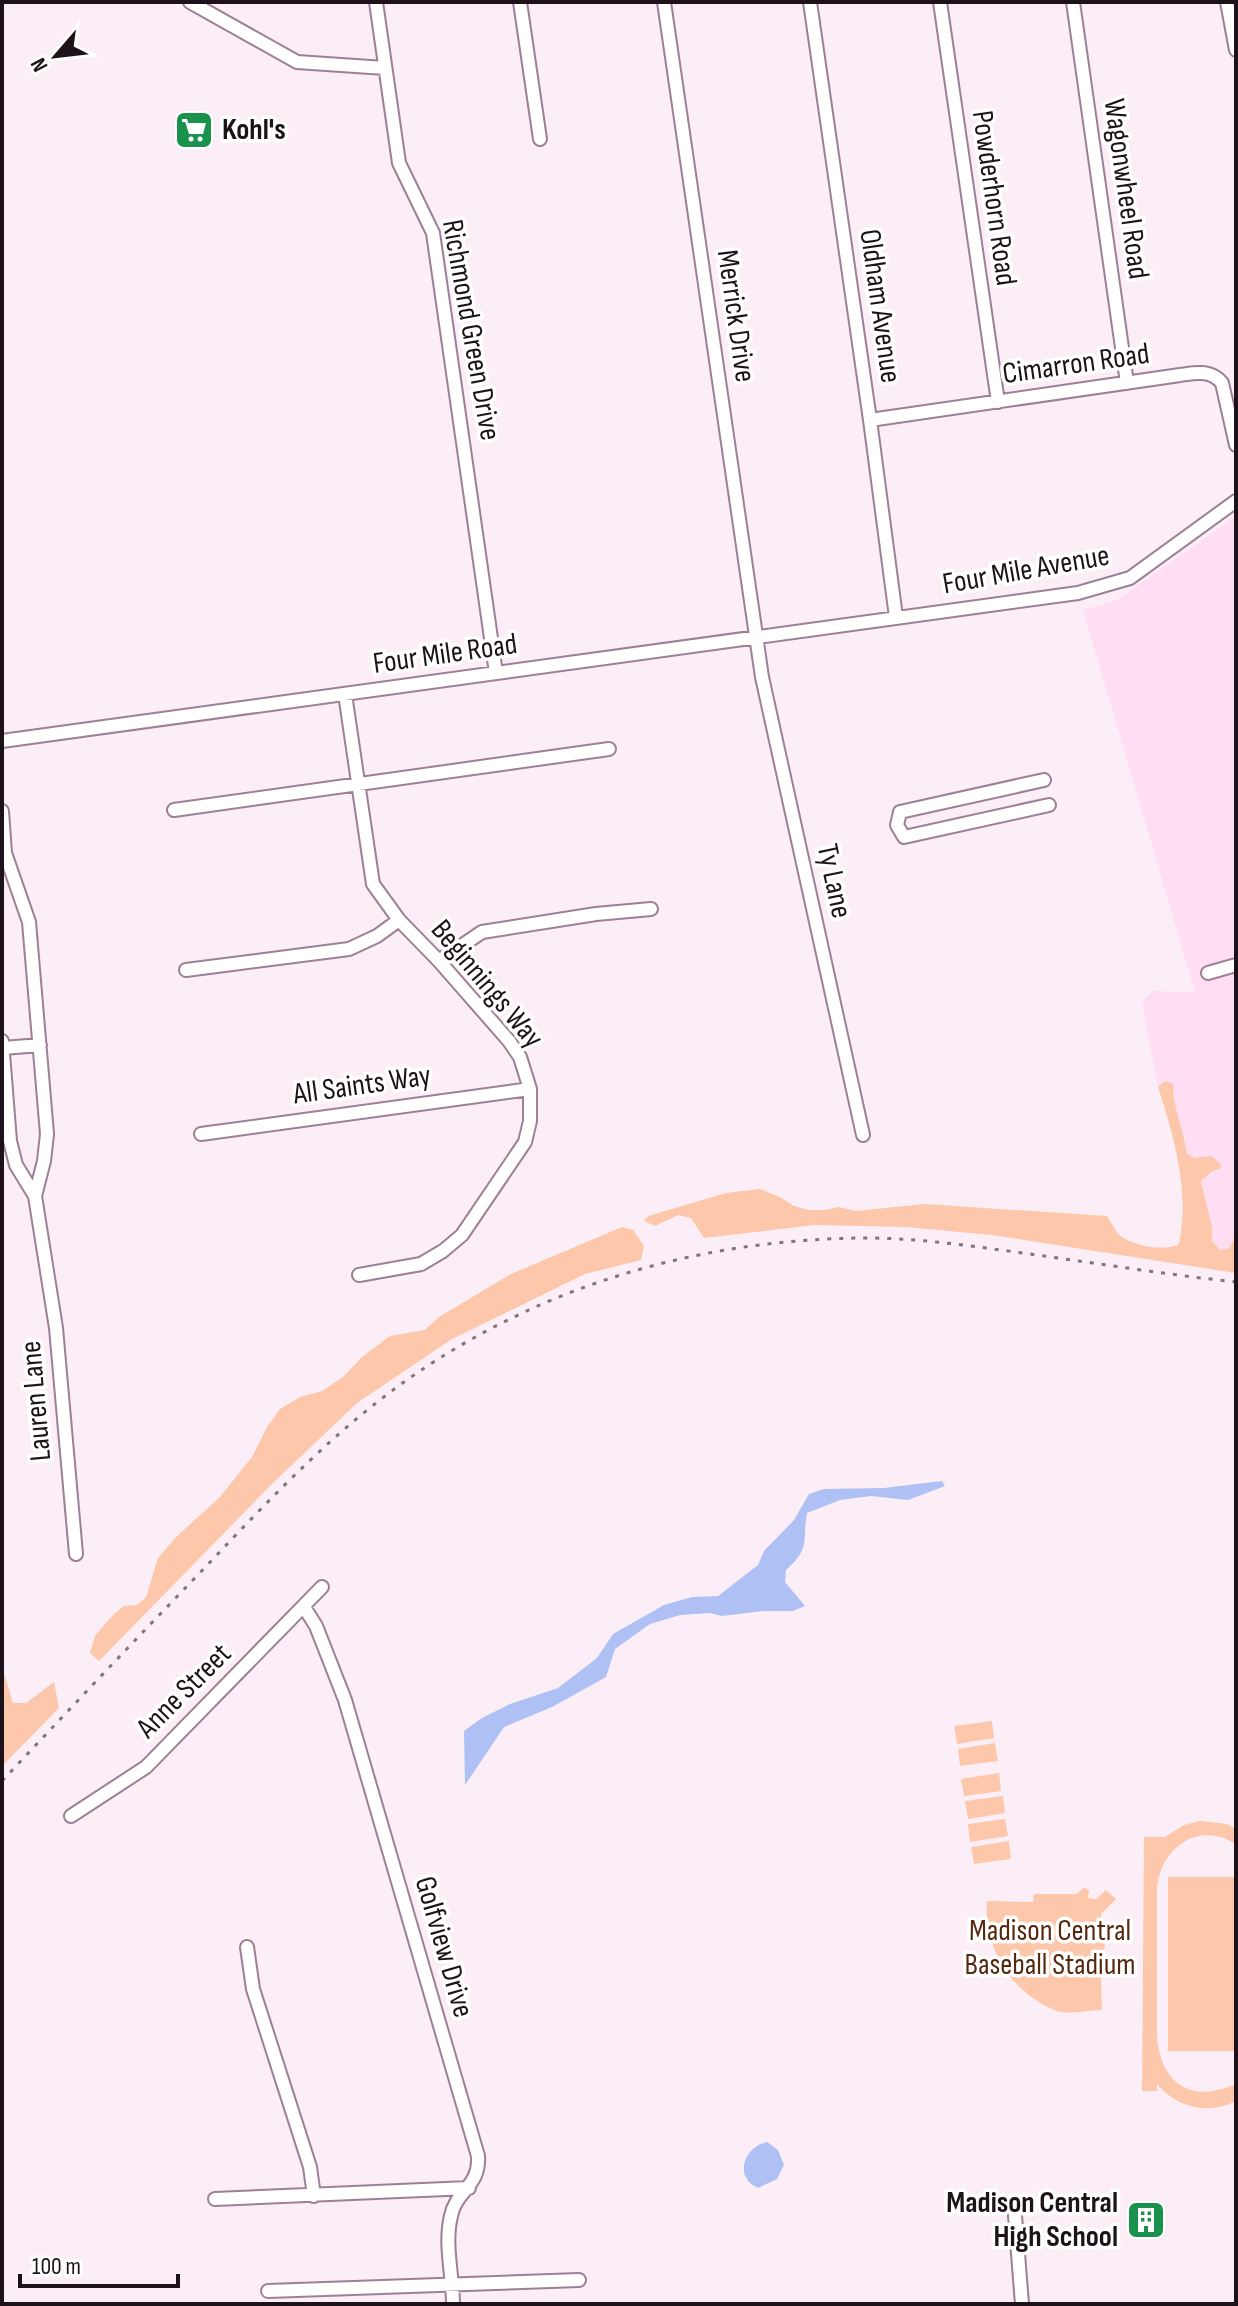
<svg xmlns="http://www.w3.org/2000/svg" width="1238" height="2306" font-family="'Sofia Sans Condensed',sans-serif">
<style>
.built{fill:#ffdef3}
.green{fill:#fdc7ab}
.water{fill:#aec0f4}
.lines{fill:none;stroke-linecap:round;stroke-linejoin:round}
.minor-casing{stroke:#9e8094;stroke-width:16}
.minor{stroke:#fff;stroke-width:12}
.rail{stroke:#80757d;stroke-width:3;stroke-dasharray:4 8;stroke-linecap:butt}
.labels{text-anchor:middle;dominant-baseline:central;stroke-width:7;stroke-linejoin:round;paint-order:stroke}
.poi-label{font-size:30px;font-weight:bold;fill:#1d121a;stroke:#fff;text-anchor:start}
.street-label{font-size:30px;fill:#1d121a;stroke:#fff}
.park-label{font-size:30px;fill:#55290f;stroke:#fff}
</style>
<rect width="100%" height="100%" fill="#fbeef6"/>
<path class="built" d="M 1236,516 L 1236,1236 L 1229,1248 L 1220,1250 L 1211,1241 L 1212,1227 L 1201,1181 L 1221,1168 L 1211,1156 L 1195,1158 L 1187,1154 L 1185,1138 L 1179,1127 L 1173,1085 L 1165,1081 L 1158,1087 L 1142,1002 L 1152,991 L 1195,992 L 1083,610 L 1117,600 Z"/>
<path class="green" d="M 1165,1081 L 1173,1084 C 1173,1109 1184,1130 1187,1154 L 1195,1158 L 1211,1156 L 1220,1163 L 1221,1168 L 1212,1172 L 1201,1181 L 1212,1227 L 1212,1241 L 1220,1250 L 1229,1248 L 1236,1236 L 1236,1273 L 992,1235 L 906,1227 L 814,1225 L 704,1238 L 691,1218 L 678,1215 L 655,1226 L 644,1221 L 648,1216 L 726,1193 L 760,1189 L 780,1197 L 794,1206 L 808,1210 L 826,1210 L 838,1207 L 856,1211 L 925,1204 L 1107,1216 C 1111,1222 1116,1233 1122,1237 C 1136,1246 1165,1252 1179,1244 C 1190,1192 1174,1137 1158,1087 Z
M 622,1227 L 633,1230 L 644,1246 L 641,1260 L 585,1274 L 452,1339 L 357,1403 L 273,1483 L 99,1661 L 90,1653 L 95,1636 L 113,1615 L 124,1606 L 137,1605 L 146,1597 L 158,1558 L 176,1537 L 219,1498 L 252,1457 L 267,1427 L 280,1409 L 300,1397 L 322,1391 L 343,1377 L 362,1357 L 390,1336 L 425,1330 L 439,1317 L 511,1274 Z
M 2,1667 L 13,1703 L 26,1703 L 54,1682 L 59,1708 L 2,1766 Z
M 992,1721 L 994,1738 L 957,1744 L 954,1726 Z
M 995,1743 L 998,1761 L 960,1766 L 958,1749 Z
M 999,1773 L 1001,1791 L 964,1796 L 961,1779 Z
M 1003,1796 L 1005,1813 L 968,1819 L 965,1801 Z
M 1005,1819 L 1008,1836 L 970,1842 L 968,1824 Z
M 1200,1821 L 1227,1824 L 1236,1829 L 1236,1844 C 1198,1820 1160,1848 1157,1889 L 1157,2039 C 1163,2086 1192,2103 1236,2084 L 1236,2101 C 1208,2115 1177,2108 1157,2084 L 1157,2091 L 1142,2091 L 1144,1837 L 1165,1837 L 1184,1825 Z
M 1009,1841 L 1011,1859 L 974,1864 L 971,1847 Z
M 1168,1877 L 1236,1877 L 1236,2051 L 1168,2051 Z
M 1084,1887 L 1089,1891 L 1088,1898 L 1096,1899 L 1106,1890 L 1116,1899 L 1101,1914 L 1105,1948 L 1100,1953 L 1102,2010 C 1089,2010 1069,2015 1057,2011 C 1012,1994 983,1948 987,1901 L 1033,1902 L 1034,1894 L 1077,1894 Z"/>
<path class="water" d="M 942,1481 L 945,1486 L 908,1500 L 871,1496 L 840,1500 L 807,1513 C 802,1541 811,1548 786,1570 L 785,1582 L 805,1606 L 793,1611 L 763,1611 L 722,1616 L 710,1613 L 680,1615 L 650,1624 L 615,1649 L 606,1677 L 552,1707 L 504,1727 L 465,1785 L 464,1731 L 482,1718 L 510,1704 L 558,1688 L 597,1658 L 613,1634 L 664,1605 L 692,1597 L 718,1596 L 758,1565 L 764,1551 L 794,1520 L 809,1494 L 824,1489 L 884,1488 Z
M 767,2142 L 778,2150 L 784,2165 L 777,2179 L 758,2188 C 733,2177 744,2147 767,2142 Z"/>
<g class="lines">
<defs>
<path id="minor" d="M 190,2 L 297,62 L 385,68
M 376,2 L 399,163 L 433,233 L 496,673
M 520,2 L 540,139
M 664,2 L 762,677 L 863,1135
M 810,2 L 870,420 L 896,617
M 940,2 L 998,402
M 1073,2 L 1127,383
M 1227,2 L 1236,50
M 870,420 L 1180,375 C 1195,373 1211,369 1222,383 L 1236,445
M 345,694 L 373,884 L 399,920 L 439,961 L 509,1041 L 520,1057 L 530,1089 L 530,1121 L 525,1142 L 462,1235 L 443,1251 L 421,1264 L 359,1275
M 2,741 L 1078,593 L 1130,578 L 1236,501
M 1044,780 L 900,812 L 897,825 L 904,837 L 1049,805
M 174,810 L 609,749
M 2,811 L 5,853 L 29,922 L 47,1134 L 44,1161 L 35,1196 L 56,1328 L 76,1554
M 439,961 L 482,932 L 596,914 L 651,909
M 186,970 L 349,949 L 377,936 L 399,920
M 1208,973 L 1236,965
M 2,1041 L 10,1141 L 16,1165 L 35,1196
M 3,1048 L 40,1045
M 201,1134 L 530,1089
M 304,1607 L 316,1626 L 345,1700 L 478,2156 C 480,2187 456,2190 451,2216 C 444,2244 453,2276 453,2304
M 71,1816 L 146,1767 L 322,1587
M 247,1947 L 253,1989 L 310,2167 L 314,2196
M 215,2199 L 469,2188
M 1014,2203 L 1022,2304
M 268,2291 L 579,2280"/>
</defs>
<use href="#minor" class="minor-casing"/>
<use href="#minor" class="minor"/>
<path class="rail" d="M 2,1781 C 66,1713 130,1645 195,1578 C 253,1517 310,1455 376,1403 C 516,1293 687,1239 865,1238 C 915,1238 965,1245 1015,1252 C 1089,1262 1162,1274 1236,1282"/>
</g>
<defs>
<symbol id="supermarket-square" viewBox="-11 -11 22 22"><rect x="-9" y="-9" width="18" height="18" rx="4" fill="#1a924e" stroke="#fff"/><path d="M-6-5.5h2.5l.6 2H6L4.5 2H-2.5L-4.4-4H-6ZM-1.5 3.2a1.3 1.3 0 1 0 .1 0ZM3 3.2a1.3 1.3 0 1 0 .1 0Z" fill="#fff"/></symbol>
<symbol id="building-square" viewBox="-11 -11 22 22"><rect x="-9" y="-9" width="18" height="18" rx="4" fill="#1a924e" stroke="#fff"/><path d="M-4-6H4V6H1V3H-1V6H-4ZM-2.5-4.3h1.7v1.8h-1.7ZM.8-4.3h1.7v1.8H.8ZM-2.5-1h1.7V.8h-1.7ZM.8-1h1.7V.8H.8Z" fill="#fff"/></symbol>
</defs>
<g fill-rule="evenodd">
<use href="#supermarket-square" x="172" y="108" width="44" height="44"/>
<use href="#building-square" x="1124" y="2198" width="44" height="44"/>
</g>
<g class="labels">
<g class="poi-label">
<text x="222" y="130">Kohl's</text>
<text x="1118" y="2203" text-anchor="end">Madison Central<tspan x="1118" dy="34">High School</tspan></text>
</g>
<g class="street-label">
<text transform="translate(1126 189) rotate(82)">Wagonwheel Road</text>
<text transform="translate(994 198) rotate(82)">Powderhorn Road</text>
<text transform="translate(880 306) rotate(82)">Oldham Avenue</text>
<text transform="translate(736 316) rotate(82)">Merrick Drive</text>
<text transform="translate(471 330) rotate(80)">Richmond Green Drive</text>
<text transform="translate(1076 364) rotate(-8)">Cimarron Road</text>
<text transform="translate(1026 570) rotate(-10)">Four Mile Avenue</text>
<text transform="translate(445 654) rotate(-8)">Four Mile Road</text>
<text transform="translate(834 881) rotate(78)">Ty Lane</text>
<text transform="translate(487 984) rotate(50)">Beginnings Way</text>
<text transform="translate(362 1085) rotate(-8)">All Saints Way</text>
<text transform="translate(36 1401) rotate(-95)">Lauren Lane</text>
<text transform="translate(184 1691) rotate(-45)">Anne Street</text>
<text transform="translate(444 1947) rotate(74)">Golfview Drive</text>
</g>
<g class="park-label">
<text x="1050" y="1931">Madison Central<tspan x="1050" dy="34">Baseball Stadium</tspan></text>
</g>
</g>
<rect width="1238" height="2306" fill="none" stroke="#1d121a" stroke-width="8"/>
<g transform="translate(56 56) rotate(242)" stroke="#ffffff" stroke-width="6" paint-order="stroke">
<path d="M0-6L14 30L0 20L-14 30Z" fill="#1d121a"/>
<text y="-12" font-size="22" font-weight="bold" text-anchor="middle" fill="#1d121a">N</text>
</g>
<path d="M20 2274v12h158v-12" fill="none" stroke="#1d121a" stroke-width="4"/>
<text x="32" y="2274" font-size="24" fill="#1d121a" stroke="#ffffff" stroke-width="6" paint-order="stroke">100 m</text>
</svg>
